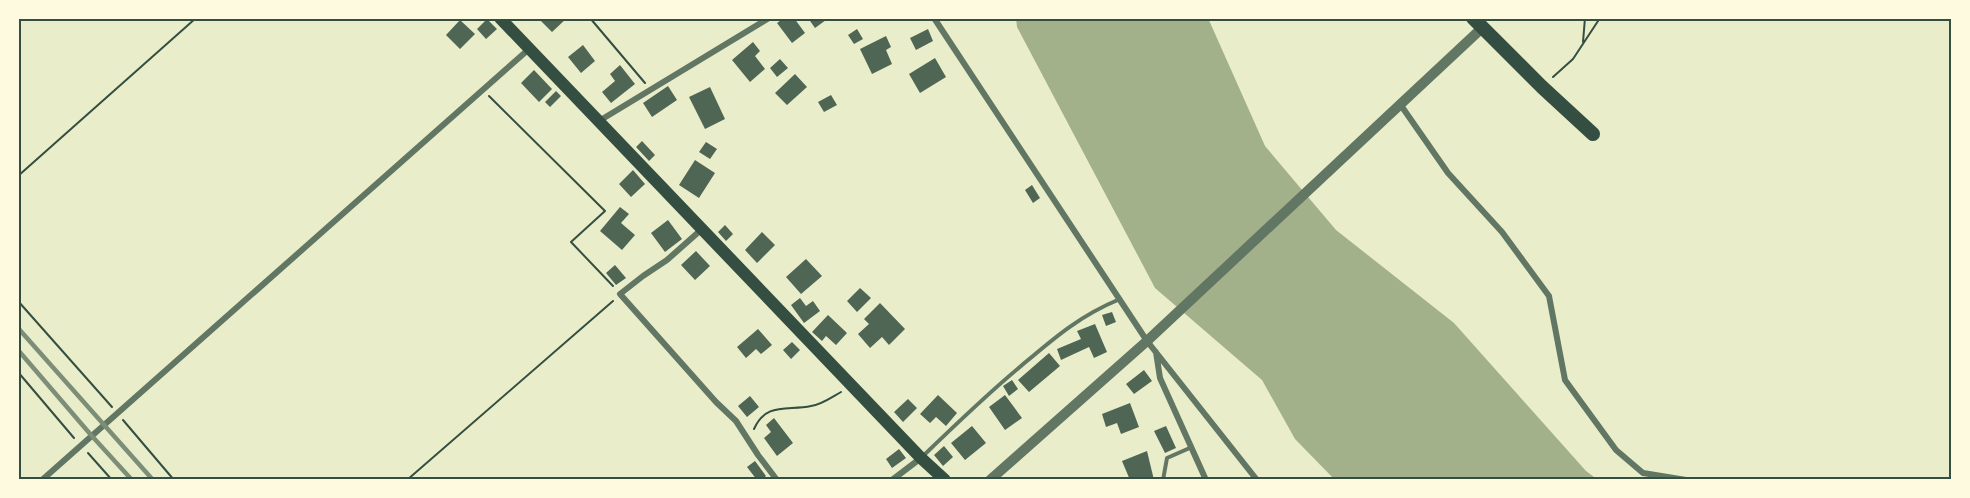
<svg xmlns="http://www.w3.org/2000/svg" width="1970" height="498" font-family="'Golos Text',sans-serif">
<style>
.water{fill:#a3b18a}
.building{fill:#4f6655}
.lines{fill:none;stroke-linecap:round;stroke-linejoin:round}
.path{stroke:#344e41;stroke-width:2}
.service{stroke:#617663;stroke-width:4}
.minor{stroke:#617663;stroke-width:6}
.tertiary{stroke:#617663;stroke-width:10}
.secondary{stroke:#344e41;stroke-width:12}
.trunk{stroke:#344e41;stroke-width:14}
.rail{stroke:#7c8e77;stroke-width:4.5}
.neatline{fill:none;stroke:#344e41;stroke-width:2}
</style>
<rect width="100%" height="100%" fill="#e9edc9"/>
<path class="water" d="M 1016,18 L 1208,18 L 1265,146 L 1336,230 L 1454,323 L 1586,471 L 1598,480 L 1335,480 L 1295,439 L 1262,380 L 1155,288 L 1017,27 Z"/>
<path class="building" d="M 538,18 L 567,18 L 552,32 Z
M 784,18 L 794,18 L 805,33 L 792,43 L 777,23 Z
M 808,18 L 824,18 L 826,20 L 815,28 Z
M 487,19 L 497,29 L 486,39 L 477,29 Z
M 460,20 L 475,34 L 460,49 L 446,35 Z
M 857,29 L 863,39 L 854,44 L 848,35 Z
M 928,29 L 933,41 L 916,50 L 910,38 Z
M 886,36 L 891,47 L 886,50 L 892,64 L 872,74 L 860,49 Z
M 753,42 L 760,51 L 755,56 L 765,69 L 750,82 L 732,60 Z
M 583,45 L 595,61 L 581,73 L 568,57 Z
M 935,58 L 946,77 L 920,93 L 909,74 Z
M 780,59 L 788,68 L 777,77 L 770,68 Z
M 620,65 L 635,84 L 611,103 L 602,92 L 615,81 L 610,74 Z
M 534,70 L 552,89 L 539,102 L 521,83 Z
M 795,74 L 807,87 L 787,105 L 775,93 Z
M 668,86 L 677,100 L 652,117 L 643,103 Z
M 710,87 L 725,119 L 705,129 L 689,97 Z
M 556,91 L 561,96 L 550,107 L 545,102 Z
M 831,95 L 837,105 L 824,112 L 818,102 Z
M 642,141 L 655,155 L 649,161 L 636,147 Z
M 706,142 L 717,149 L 710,159 L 699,152 Z
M 695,160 L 715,173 L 699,198 L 679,185 Z
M 633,170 L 645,184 L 631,197 L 619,184 Z
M 1032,185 L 1040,198 L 1033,203 L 1025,190 Z
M 620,207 L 629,214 L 621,223 L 635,235 L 622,250 L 600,231 Z
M 668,220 L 682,239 L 665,252 L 651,233 Z
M 725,225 L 733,234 L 726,241 L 718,232 Z
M 762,232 L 775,245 L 757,263 L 745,250 Z
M 696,251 L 710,266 L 695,280 L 681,265 Z
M 806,259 L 822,276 L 801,294 L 786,277 Z
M 615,265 L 626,278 L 616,285 L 606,273 Z
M 860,288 L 871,298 L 857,312 L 847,301 Z
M 800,298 L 806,306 L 813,301 L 820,311 L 804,323 L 791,305 Z
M 880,303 L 905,329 L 889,345 L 882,337 L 870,348 L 858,334 L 869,324 L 864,319 Z
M 1112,312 L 1116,322 L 1106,326 L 1102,315 Z
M 828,315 L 847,333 L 836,345 L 826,336 L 822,341 L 812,332 Z
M 1095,324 L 1107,352 L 1094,358 L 1089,347 L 1061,360 L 1057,349 L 1081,339 L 1077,331 Z
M 758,329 L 772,345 L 761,354 L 756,349 L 746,358 L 737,347 Z
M 792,342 L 800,350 L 791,359 L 783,350 Z
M 1049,353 L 1060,366 L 1029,392 L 1018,380 Z
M 1144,370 L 1152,381 L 1134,394 L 1126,384 Z
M 1012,380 L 1018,389 L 1009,396 L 1003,386 Z
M 938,395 L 957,413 L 946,426 L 936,417 L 930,423 L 920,414 Z
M 1005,395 L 1022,418 L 1005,430 L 989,407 Z
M 750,396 L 759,407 L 747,417 L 738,406 Z
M 908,399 L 917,408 L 903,422 L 894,412 Z
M 1130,403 L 1139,427 L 1121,434 L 1117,423 L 1106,427 L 1102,414 Z
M 774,418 L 793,443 L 777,456 L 764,438 L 771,432 L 766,425 Z
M 972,426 L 986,443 L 965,460 L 951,443 Z
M 1166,426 L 1176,448 L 1165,453 L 1154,431 Z
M 944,446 L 953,457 L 943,466 L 934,455 Z
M 899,449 L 906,458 L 892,468 L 886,459 Z
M 1147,451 L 1154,480 L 1130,480 L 1122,461 Z
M 755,461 L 766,476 L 761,480 L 757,480 L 747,467 Z"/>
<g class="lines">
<path class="path" d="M 590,18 L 645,83
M 1583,42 L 1585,18
M 1553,77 L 1573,59 L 1600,18
M 489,96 L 605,211 L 571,242 L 613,286
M 18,176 L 196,18
M 18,301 L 112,407
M 18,372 L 74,438
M 123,420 L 174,480
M 754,429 C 766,402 787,411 811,406 C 821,405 832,397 841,392
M 88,453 L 112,480
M 407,480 L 613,301"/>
<path class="service" d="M 922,457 C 954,426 986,395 1021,366 C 1054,338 1079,316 1120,299
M 1163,480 L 1167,458 L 1192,447"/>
<path class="minor" d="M 934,18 L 1147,341 L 1257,480
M 1400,104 L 1448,173 L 1502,232 L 1549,296 L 1565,380 L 1616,450 L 1643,473 L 1686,480
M 599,121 L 769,18
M 702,229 L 667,260 L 643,276 L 620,294 L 716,402 L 736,421 L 758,455 L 777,480
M 1156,352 L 1160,378 L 1206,480
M 42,480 L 529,49
M 892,480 L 921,458"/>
<path class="tertiary" d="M 990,480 L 1147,341 L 1482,28"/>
<path class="secondary" d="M 500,18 L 921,458 L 945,480"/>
<path class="trunk" d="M 1473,18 L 1542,87 L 1593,134"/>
<path class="rail" d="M 18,328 L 153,480
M 18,350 L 91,435 L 132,480"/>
</g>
<rect width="1970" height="498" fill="none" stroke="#fefae0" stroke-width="39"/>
<rect x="20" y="20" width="1930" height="458" class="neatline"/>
</svg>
